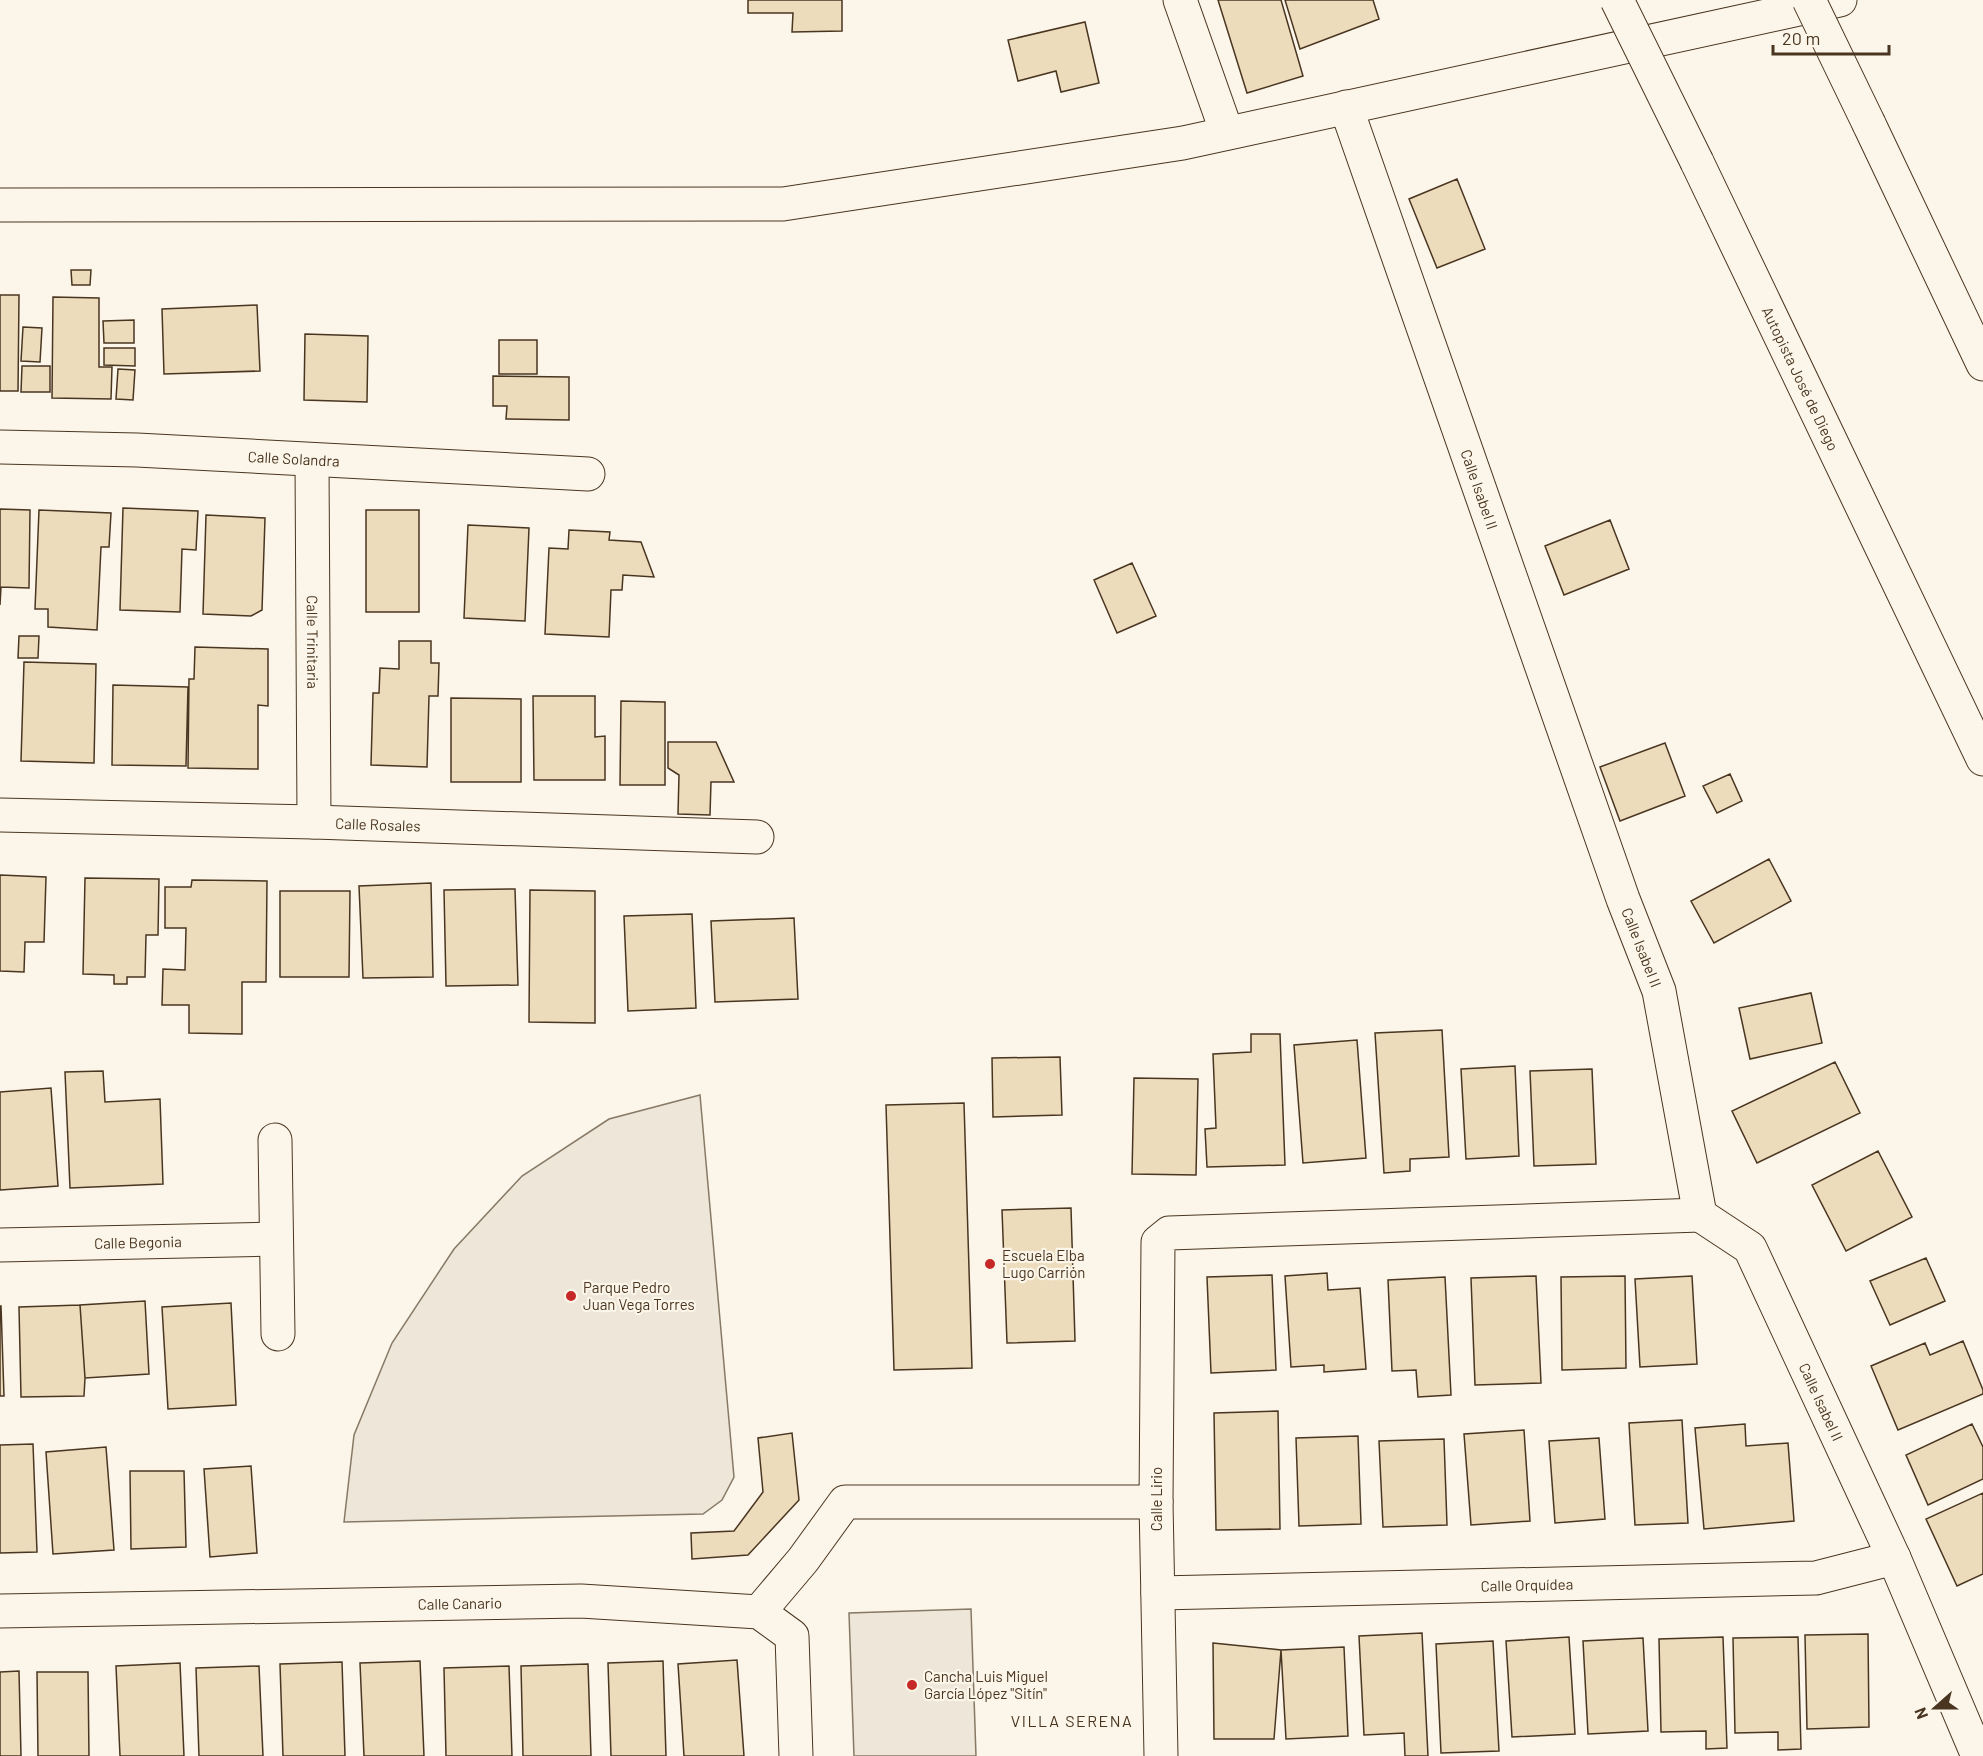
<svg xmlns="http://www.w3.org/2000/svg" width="1983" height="1756" font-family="Barlow,sans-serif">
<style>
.green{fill:#ede6d9;stroke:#887966;stroke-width:1.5}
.building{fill:#ecdcbc;stroke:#4a3520;stroke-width:1.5}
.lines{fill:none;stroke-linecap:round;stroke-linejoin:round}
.minor-casing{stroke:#4a3520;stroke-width:35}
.highway-casing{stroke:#4a3520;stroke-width:35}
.minor{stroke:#fbf6e9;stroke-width:33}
.highway{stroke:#fbf6e9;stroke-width:33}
.highway-bridge-casing{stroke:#4a3520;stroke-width:35;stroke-linecap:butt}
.highway-bridge{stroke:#fbf6e9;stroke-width:33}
.poi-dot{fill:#c62828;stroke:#fbf6e9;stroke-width:2}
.labels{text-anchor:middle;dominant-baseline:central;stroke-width:4.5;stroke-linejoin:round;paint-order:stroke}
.street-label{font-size:15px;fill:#4a3520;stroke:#fbf6e9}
.poi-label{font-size:15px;fill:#4a3520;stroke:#fbf6e9;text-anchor:start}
.neighbourhood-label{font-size:16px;letter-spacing:1.5px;fill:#4a3520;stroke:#fbf6e9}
</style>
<rect width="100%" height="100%" fill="#fbf6e9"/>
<path class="green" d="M 700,1095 L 734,1477 L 722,1500 L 703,1514 L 344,1522 L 354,1435 L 392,1343 L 454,1249 L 522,1176 L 609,1119 Z
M 971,1609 L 976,1756 L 854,1756 L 849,1613 Z"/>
<path class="building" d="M 748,0 L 842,0 L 842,31 L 792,32 L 793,13 L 748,13 Z
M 1218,0 L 1281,0 L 1303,76 L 1247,93 Z
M 1285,0 L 1373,0 L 1379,19 L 1300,49 Z
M 1085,22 L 1099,83 L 1061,92 L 1056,71 L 1018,81 L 1008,40 Z
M 1457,179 L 1485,249 L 1437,268 L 1409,199 Z
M 71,270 L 91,270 L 90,285 L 72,285 Z
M 0,295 L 19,295 L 18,391 L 0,391 Z
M 53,297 L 99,298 L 99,367 L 112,367 L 111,399 L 52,398 Z
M 257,305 L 260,371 L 164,374 L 162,309 Z
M 134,320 L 134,343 L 104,343 L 103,321 Z
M 23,327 L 42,328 L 40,362 L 21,361 Z
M 305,334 L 368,336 L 367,402 L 304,400 Z
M 499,340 L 537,340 L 537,374 L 499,374 Z
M 104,348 L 135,348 L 135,366 L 104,365 Z
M 22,366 L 50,366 L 50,392 L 21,392 Z
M 118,369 L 135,370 L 133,400 L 116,399 Z
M 493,376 L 569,377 L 569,420 L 506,419 L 507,406 L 493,406 Z
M 123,508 L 198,511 L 196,550 L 182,549 L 180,612 L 120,610 Z
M 0,509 L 30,510 L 29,588 L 1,587 L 0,605 Z
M 39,510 L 111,513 L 109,547 L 101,547 L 97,630 L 48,627 L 48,609 L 35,609 Z
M 366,510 L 419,510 L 419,612 L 366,612 Z
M 206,515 L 265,518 L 262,610 L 251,616 L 203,614 Z
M 1610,520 L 1629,569 L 1564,595 L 1545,546 Z
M 468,525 L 529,528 L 525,621 L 464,618 Z
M 569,530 L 610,532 L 609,540 L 641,542 L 654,577 L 623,575 L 622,590 L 611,590 L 609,637 L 545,634 L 549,548 L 568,549 Z
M 1132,563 L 1156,616 L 1117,633 L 1094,580 Z
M 19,636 L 39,636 L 38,658 L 18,658 Z
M 399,641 L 431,641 L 431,663 L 439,663 L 438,696 L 429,696 L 427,767 L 371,765 L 373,693 L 379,693 L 380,668 L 399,669 Z
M 195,647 L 268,649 L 268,706 L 258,705 L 258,769 L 188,768 L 189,679 L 194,679 Z
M 24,662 L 96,664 L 94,763 L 21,761 Z
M 113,685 L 188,687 L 186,766 L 112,765 Z
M 533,696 L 595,696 L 595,737 L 605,736 L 605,780 L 534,780 Z
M 451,698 L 521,699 L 521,782 L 451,782 Z
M 621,701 L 665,702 L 665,785 L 620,785 Z
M 668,742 L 716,742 L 734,782 L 711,782 L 710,815 L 678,814 L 679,775 L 668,768 Z
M 1665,743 L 1685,796 L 1620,821 L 1600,767 Z
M 1730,774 L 1742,801 L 1717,813 L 1703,786 Z
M 1769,859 L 1791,901 L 1714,943 L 1691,901 Z
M 0,875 L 46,877 L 44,942 L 25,942 L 24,972 L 0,971 Z
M 85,878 L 159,879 L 158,935 L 146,935 L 145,977 L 127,977 L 127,984 L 114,984 L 114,975 L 83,974 Z
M 192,880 L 267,881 L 266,982 L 242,982 L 242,1034 L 189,1033 L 189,1005 L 162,1005 L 163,969 L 185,970 L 186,928 L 165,928 L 165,887 L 191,887 Z
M 431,883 L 433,977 L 363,978 L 359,886 Z
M 515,889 L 518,985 L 446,986 L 444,890 Z
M 530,890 L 595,891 L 595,1023 L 529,1022 Z
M 280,891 L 350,891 L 349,977 L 280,977 Z
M 692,914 L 696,1008 L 628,1011 L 624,916 Z
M 794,918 L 798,999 L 715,1002 L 711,921 Z
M 1811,993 L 1822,1043 L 1750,1059 L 1739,1008 Z
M 1442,1030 L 1449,1157 L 1410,1159 L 1410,1171 L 1384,1173 L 1375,1033 Z
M 1251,1034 L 1280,1034 L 1285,1165 L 1207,1167 L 1205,1129 L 1216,1128 L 1213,1054 L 1251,1052 Z
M 1357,1040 L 1366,1158 L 1303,1163 L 1294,1045 Z
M 1060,1057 L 1062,1115 L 993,1117 L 992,1058 Z
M 1835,1062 L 1860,1113 L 1757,1163 L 1732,1111 Z
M 1515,1066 L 1519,1156 L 1466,1159 L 1461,1069 Z
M 1592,1069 L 1596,1164 L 1534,1166 L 1530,1071 Z
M 103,1071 L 105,1102 L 160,1099 L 163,1184 L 70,1188 L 65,1072 Z
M 1134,1078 L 1198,1079 L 1196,1175 L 1132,1174 Z
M 51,1088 L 58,1186 L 0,1190 L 0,1092 Z
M 964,1103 L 972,1368 L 894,1370 L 886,1105 Z
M 1878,1151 L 1912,1217 L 1846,1251 L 1812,1185 Z
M 1071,1208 L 1075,1341 L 1007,1343 L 1002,1210 Z
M 1926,1258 L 1945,1301 L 1890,1325 L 1870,1281 Z
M 1327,1273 L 1328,1290 L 1360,1288 L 1366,1369 L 1324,1372 L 1324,1365 L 1291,1367 L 1285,1276 Z
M 1272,1275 L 1276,1370 L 1211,1373 L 1207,1277 Z
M 1536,1276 L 1541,1383 L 1475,1385 L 1471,1278 Z
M 1625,1276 L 1626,1368 L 1562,1370 L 1561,1277 Z
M 1692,1276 L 1697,1364 L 1640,1367 L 1635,1279 Z
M 1445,1277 L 1451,1395 L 1418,1397 L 1416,1370 L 1392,1371 L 1388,1280 Z
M 145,1301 L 149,1374 L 85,1378 L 80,1305 Z
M 231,1303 L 236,1405 L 168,1409 L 162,1307 Z
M 80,1305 L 85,1378 L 84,1396 L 21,1397 L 19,1307 Z
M 0,1306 L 1,1306 L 4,1396 L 0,1396 Z
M 1963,1341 L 1983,1390 L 1983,1394 L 1898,1430 L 1871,1366 L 1925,1343 L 1930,1355 Z
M 1278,1411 L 1280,1529 L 1216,1530 L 1214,1413 Z
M 1682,1420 L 1688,1523 L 1635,1525 L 1629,1423 Z
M 1745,1424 L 1746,1446 L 1788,1443 L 1794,1521 L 1704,1529 L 1695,1428 Z
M 1972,1424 L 1983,1447 L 1983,1479 L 1928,1505 L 1906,1455 Z
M 1524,1430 L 1530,1521 L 1471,1525 L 1464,1434 Z
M 792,1433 L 799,1500 L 748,1555 L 692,1559 L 691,1533 L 734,1531 L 763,1492 L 758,1438 Z
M 1358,1436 L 1361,1524 L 1299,1526 L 1296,1438 Z
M 1599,1438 L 1605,1519 L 1555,1523 L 1549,1441 Z
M 1444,1439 L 1447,1525 L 1383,1527 L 1379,1441 Z
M 33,1444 L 37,1552 L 0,1553 L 0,1445 Z
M 106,1447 L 114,1550 L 53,1554 L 46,1452 Z
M 251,1466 L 257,1553 L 210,1557 L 204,1469 Z
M 130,1471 L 184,1471 L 186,1547 L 131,1549 Z
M 1983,1493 L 1983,1574 L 1957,1586 L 1926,1519 Z
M 1422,1633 L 1428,1756 L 1405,1756 L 1404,1733 L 1364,1735 L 1359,1636 Z
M 1868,1634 L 1869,1727 L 1807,1729 L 1805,1635 Z
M 1569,1637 L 1575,1734 L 1512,1737 L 1506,1641 Z
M 1723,1637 L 1727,1748 L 1706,1749 L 1706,1731 L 1661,1732 L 1659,1639 Z
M 1798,1637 L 1801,1749 L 1778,1750 L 1778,1732 L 1735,1733 L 1733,1638 Z
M 1643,1638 L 1648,1731 L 1588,1734 L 1583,1641 Z
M 1493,1641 L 1499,1751 L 1441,1753 L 1436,1644 Z
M 1213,1643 L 1281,1650 L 1274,1739 L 1214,1739 Z
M 1344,1647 L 1348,1736 L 1286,1739 L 1281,1650 Z
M 737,1660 L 744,1756 L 684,1756 L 678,1664 Z
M 420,1661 L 424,1756 L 364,1756 L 360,1663 Z
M 663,1661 L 666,1756 L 611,1756 L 608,1663 Z
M 342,1662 L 345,1756 L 283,1756 L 280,1664 Z
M 180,1663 L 184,1756 L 120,1756 L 116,1666 Z
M 588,1664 L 591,1756 L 523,1756 L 521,1666 Z
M 259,1666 L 263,1756 L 199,1756 L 196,1668 Z
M 509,1666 L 512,1756 L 446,1756 L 444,1668 Z
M 19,1671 L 21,1756 L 0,1756 L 0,1672 Z
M 37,1672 L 88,1672 L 89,1756 L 38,1756 Z"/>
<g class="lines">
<defs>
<g id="minor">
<path d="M 1180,0 L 1227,133"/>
<path id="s1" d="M 1346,107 L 1623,899 L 1659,991 L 1700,1215 L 1750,1248 L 1894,1558 L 1978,1756"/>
<path d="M 0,205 L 783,204 L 1183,143 L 1840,0"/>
<path id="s2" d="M 0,447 L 137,450 L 588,474"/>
<path id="s3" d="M 312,460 L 314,822"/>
<path id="s4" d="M 0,815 L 314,822 L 757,837"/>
<path d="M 275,1140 L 278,1334"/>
<path id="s5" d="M 0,1245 L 276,1239"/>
<path id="s6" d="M 1158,1593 L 1816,1578 L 1894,1558"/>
<path id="s7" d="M 0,1611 L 581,1601 L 759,1612 L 792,1636 L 796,1756"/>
<path d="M 759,1612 L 803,1560 L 845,1502 L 1156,1502"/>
<path d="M 1161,1756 L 1156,1502 L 1158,1242 L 1169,1233 L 1700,1215"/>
</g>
<g id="highway">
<path d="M 1869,124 L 1983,364"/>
<path id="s8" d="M 1697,162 L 1983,759"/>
</g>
</defs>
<use href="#minor" class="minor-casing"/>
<use href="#highway" class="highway-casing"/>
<use href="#minor" class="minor"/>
<use href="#highway" class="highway"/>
<defs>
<path id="highway-bridge" d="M 1617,0 L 1697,162
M 1809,0 L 1869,124"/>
</defs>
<use href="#highway-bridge" class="highway-bridge-casing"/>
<use href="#highway-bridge" class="highway-bridge"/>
</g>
<g class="poi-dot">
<circle cx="990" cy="1264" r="6"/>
<circle cx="571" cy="1296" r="6"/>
<circle cx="912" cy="1685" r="6"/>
</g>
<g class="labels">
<g class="street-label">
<text stroke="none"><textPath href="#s8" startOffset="240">Autopista José de Diego</textPath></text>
<text stroke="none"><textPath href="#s2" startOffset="294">Calle Solandra</textPath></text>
<text stroke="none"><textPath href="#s1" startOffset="405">Calle Isabel II</textPath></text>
<text stroke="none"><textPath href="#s3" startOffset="182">Calle Trinitaria</textPath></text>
<text stroke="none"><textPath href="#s4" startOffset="378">Calle Rosales</textPath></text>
<text stroke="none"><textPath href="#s1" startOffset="891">Calle Isabel II</textPath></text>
<text stroke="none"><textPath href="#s5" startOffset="138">Calle Begonia</textPath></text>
<text stroke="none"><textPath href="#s1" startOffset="1395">Calle Isabel II</textPath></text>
<text transform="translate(1156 1499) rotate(-90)">Calle Lirio</text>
<text stroke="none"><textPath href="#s6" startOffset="369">Calle Orquídea</textPath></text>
<text stroke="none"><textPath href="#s7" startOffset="460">Calle Canario</textPath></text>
</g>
<g class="poi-label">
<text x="1002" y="1255">Escuela Elba<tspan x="1002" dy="17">Lugo Carrión</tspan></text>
<text x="583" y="1287">Parque Pedro<tspan x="583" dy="17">Juan Vega Torres</tspan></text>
<text x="924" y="1676">Cancha Luis Miguel<tspan x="924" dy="17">García López "Sitín"</tspan></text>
</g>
<g class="neighbourhood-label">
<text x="1072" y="1720">VILLA SERENA</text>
</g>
</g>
<g transform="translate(1935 1708) rotate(249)" stroke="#fbf6e9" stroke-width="4.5" paint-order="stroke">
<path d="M0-4.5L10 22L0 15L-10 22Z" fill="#4a3520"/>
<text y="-9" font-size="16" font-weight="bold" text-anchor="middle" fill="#4a3520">N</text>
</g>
<path d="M1773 45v9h116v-9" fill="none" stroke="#4a3520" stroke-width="3"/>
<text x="1782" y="45" font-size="18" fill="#4a3520" stroke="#fbf6e9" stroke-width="4.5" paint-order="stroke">20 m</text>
</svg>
